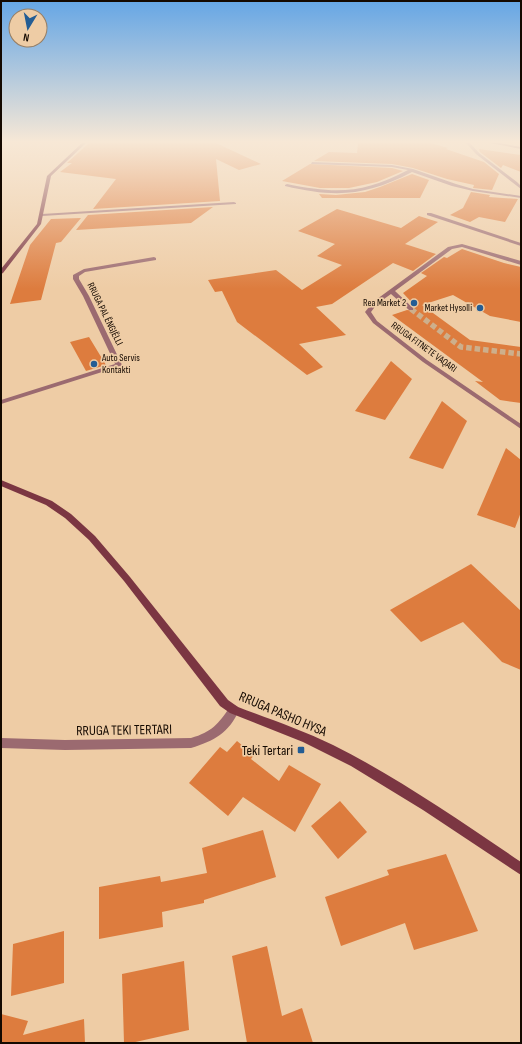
<svg xmlns="http://www.w3.org/2000/svg" width="522" height="1044" font-family="'Sofia Sans Condensed',sans-serif">
<style>
.building{fill:#dd7c3e}
.lines{fill:none;stroke-linecap:round;stroke-linejoin:round}
.street-tunnel{stroke:#cdaf8c;stroke-width:5.5;stroke-dasharray:5.5 3;stroke-linecap:butt}
.street{fill:#9b6a70;fill-rule:evenodd}
.secondary{fill:#7b3642;fill-rule:evenodd}
.poi-dot{fill:#245d94;stroke:#eecca5;stroke-width:1.5}
.labels{text-anchor:middle;dominant-baseline:central;stroke-width:3.5;stroke-linejoin:round;paint-order:stroke}
.far-poi-label{font-size:10px;fill:#140900;stroke:#eecca5;text-anchor:end}
.far-street-label{font-size:10px;fill:#140900;stroke:#eecca5}
.near-street-label{font-size:14px;fill:#140900;stroke:#eecca5}
.near-poi-label{font-size:14px;fill:#140900;stroke:#eecca5;text-anchor:end}
</style>
<rect width="100%" height="100%" fill="#eecca5"/>
<path class="building" d="M 89,143 L 216,143 L 261,164 L 239,170 L 216,159 L 220,201 L 93,209 L 116,179 L 60,172 L 72,163 L 67,163 Z
M 358,143 L 431,143 L 448,148 L 446,149 L 484,162 L 499,174 L 492,190 L 473,188 L 474,185 L 447,179 L 413,168 L 392,164 L 314,161 L 329,152 L 357,153 Z
M 479,149 L 521,155 L 521,172 L 503,165 L 501,168 L 480,152 Z
M 310,164 L 392,168 L 403,171 L 377,182 L 349,188 L 320,188 L 282,181 Z
M 412,174 L 429,180 L 420,198 L 322,198 L 319,194 L 336,195 L 365,192 L 380,187 Z
M 471,192 L 490,195 L 489,197 L 518,199 L 505,222 L 479,217 L 470,222 L 450,215 L 463,208 Z
M 213,207 L 191,223 L 76,230 L 88,215 Z
M 337,209 L 401,228 L 419,216 L 438,222 L 405,244 L 436,254 L 413,271 L 393,263 L 332,304 L 316,307 L 346,335 L 299,344 L 323,367 L 307,375 L 237,322 L 222,291 L 215,292 L 208,280 L 276,270 L 302,290 L 342,265 L 317,256 L 335,244 L 298,231 Z
M 81,218 L 61,242 L 56,243 L 41,300 L 10,304 L 30,245 L 51,219 Z
M 462,249 L 504,263 L 521,267 L 521,322 L 490,316 L 453,295 L 422,305 L 470,340 L 521,347 L 521,403 L 500,400 L 475,381 L 483,382 L 392,315 L 407,310 L 414,311 L 414,308 L 416,307 L 403,293 L 427,276 L 421,273 L 444,257 L 447,258 Z
M 89,337 L 106,365 L 86,371 L 70,342 Z
M 391,361 L 412,379 L 385,420 L 355,411 Z
M 442,401 L 467,421 L 443,469 L 409,458 Z
M 506,448 L 521,460 L 521,512 L 515,528 L 477,515 Z
M 471,564 L 521,611 L 521,670 L 502,662 L 463,622 L 421,642 L 390,610 Z
M 237,741 L 254,755 L 251,759 L 279,781 L 289,765 L 321,784 L 295,832 L 243,797 L 228,816 L 189,783 L 220,747 L 227,752 Z
M 340,801 L 367,832 L 338,859 L 311,826 Z
M 263,830 L 276,877 L 204,900 L 204,903 L 162,912 L 163,927 L 99,939 L 99,887 L 160,876 L 161,882 L 207,873 L 202,848 Z
M 446,854 L 478,931 L 414,950 L 405,923 L 341,946 L 325,897 L 389,875 L 387,870 Z
M 64,931 L 64,983 L 11,996 L 13,944 Z
M 267,946 L 282,1016 L 302,1008 L 313,1043 L 247,1043 L 232,956 Z
M 184,961 L 189,1030 L 131,1043 L 124,1043 L 122,974 Z
M 1,1014 L 28,1021 L 23,1035 L 84,1019 L 85,1043 L 1,1043 Z"/>
<g class="lines">
<path class="street-tunnel" d="M 411,309 L 461,347 L 521,354"/>
<path class="street" d="M 466,143 L 470,143 L 479,153 L 517,182 L 521,186 L 521,189 L 476,154 Z
M 312,162 L 392,165 L 413,169 L 456,184 L 473,189 L 521,196 L 521,198 L 473,191 L 452,186 L 412,172 C 366,196 336,198 285,186 L 285,185 L 287,184 C 336,194 363,194 408,170 L 392,167 L 311,164 Z
M 234,202 L 236,203 L 236,204 L 42,216 L 40,215 L 42,214 Z
M 427,213 L 431,213 L 521,243 L 521,246 L 427,215 Z
M 462,244 L 521,261 L 521,265 L 462,247 L 452,249 L 395,291 L 413,308 L 413,310 L 409,310 L 391,294 L 377,304 L 371,312 L 377,321 L 427,360 L 521,424 L 521,429 L 423,362 L 373,323 L 365,312 L 373,302 L 448,247 Z
M 154,257 L 156,258 L 156,260 L 85,272 L 79,276 L 79,279 L 89,296 L 122,365 L 121,366 L 1,404 L 1,400 L 115,364 L 83,296 L 73,279 L 73,275 L 84,269 Z
M 234,705 L 238,707 L 239,710 C 229,733 214,741 191,748 L 65,750 L 1,748 L 1,738 L 65,740 L 191,738 C 212,732 218,724 230,707 Z"/>
<path class="secondary" d="M 82,143 L 86,143 L 51,176 L 41,224 L 3,273 L 1,274 L 1,269 L 37,224 L 47,176 Z
M 490,143 L 499,143 L 521,147 L 521,149 Z
M 1,480 L 52,501 L 71,514 L 95,536 L 130,577 L 228,700 L 238,707 C 269,719 302,730 333,745 C 399,778 460,821 521,862 L 521,875 L 423,810 L 351,766 L 303,742 L 230,713 L 220,706 L 124,581 L 89,540 L 65,518 L 46,505 L 1,486 Z"/>
</g>
<linearGradient id="sky" x2="0" y2="1"><stop stop-color="#65a6e5"/><stop offset="0.49" stop-color="#f7e8d6"/><stop offset="1" stop-color="#f7e8d6" stop-opacity="0"/></linearGradient>
<rect width="522" height="289" fill="url(#sky)"/>
<g class="poi-dot">
<circle cx="414" cy="303" r="4"/>
<circle cx="480" cy="308" r="4"/>
<circle cx="94" cy="364" r="4"/>
<rect x="297" y="746" width="8" height="8" rx="2"/>
</g>
<g class="labels">
<g class="far-poi-label">
<text x="406" y="303">Rea Market 2</text>
<text x="472" y="308">Market Hysolli</text>
<text x="102" y="358" text-anchor="start">Auto Servis<tspan x="102" dy="12">Kontakti</tspan></text>
</g>
<g class="far-street-label">
<text transform="translate(105 314) rotate(64)">RRUGA PAL ËNGJËLLI</text>
<text transform="translate(424 347) rotate(36)">RRUGA FITNETE VAQARI</text>
</g>
<g class="near-street-label">
<text transform="translate(283 714) rotate(23)">RRUGA PASHO HYSA</text>
<text transform="translate(124 730) rotate(-1)">RRUGA TEKI TERTARI</text>
</g>
<g class="near-poi-label">
<text x="293" y="750">Teki Tertari</text>
</g>
</g>
<rect width="522" height="1044" fill="none" stroke="#140900" stroke-width="4"/>
<g transform="translate(28 28) rotate(190)"><circle r="19" fill="#eecca5" stroke="#977e63"/>
<path d="M0-3L7 15L0 10L-7 15Z" fill="#245d94"/>
<text y="-6" font-size="11" font-weight="bold" text-anchor="middle" fill="#140900">N</text>
</g>
</svg>
